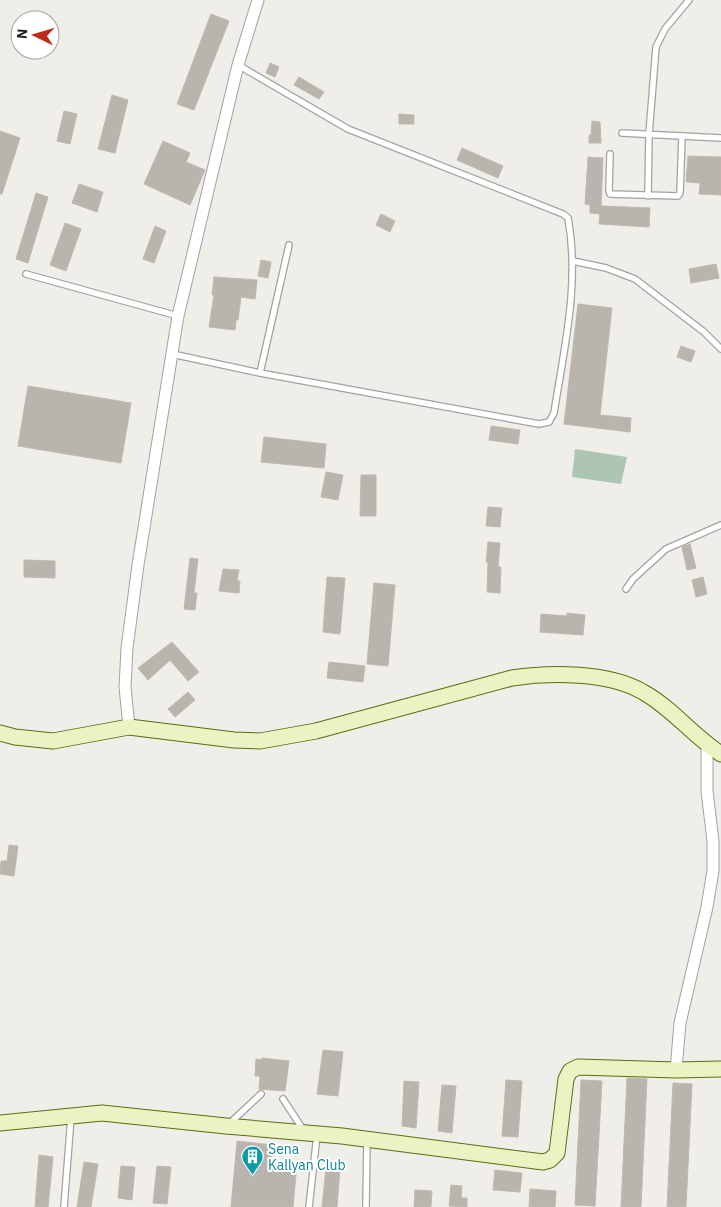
<svg xmlns="http://www.w3.org/2000/svg" width="721" height="1207" font-family="'IBM Plex Sans',sans-serif">
<style>
.cemetery{fill:#acc6b3}
.building{fill:#b9b4ae;stroke:#c0b8ac}
.lines{fill:none;stroke-linecap:round;stroke-linejoin:round}
.lane-casing{stroke:#a2a2a2;stroke-width:8}
.street-casing{stroke:#a2a2a2;stroke-width:13}
.secondary-casing{stroke:#586e11;stroke-width:17}
.lane{stroke:#fff;stroke-width:5.5}
.street{stroke:#fff;stroke-width:11}
.secondary{stroke:#ebf3c3;stroke-width:15}
.labels{text-anchor:middle;dominant-baseline:central;stroke-width:4;stroke-linejoin:round;paint-order:stroke}
.culture-label{font-size:14px;fill:#0d838f;stroke:#fff;text-anchor:start}
</style>
<rect width="100%" height="100%" fill="#f0eee8"/>
<path class="cemetery" d="M 575,449 L 627,457 L 621,484 L 572,477 Z"/>
<path class="building" d="M 211,14 L 229,21 L 194,110 L 177,104 Z
M 270,63 L 279,67 L 275,77 L 266,73 Z
M 299,77 L 324,92 L 319,99 L 294,85 Z
M 112,95 L 128,100 L 115,153 L 98,149 Z
M 64,111 L 77,114 L 70,144 L 57,141 Z
M 399,114 L 414,115 L 414,124 L 399,124 Z
M 592,121 L 600,122 L 601,143 L 589,143 L 589,135 L 591,135 Z
M 0,131 L 20,138 L 2,194 L 0,194 Z
M 163,141 L 190,153 L 186,162 L 205,170 L 190,205 L 144,184 Z
M 462,148 L 503,166 L 498,178 L 457,160 Z
M 688,156 L 721,157 L 721,195 L 699,194 L 700,183 L 686,182 Z
M 588,157 L 603,158 L 601,206 L 650,208 L 649,227 L 599,224 L 600,214 L 590,213 L 590,205 L 585,204 Z
M 79,184 L 103,192 L 97,212 L 72,203 Z
M 36,193 L 48,197 L 28,263 L 16,259 Z
M 381,214 L 395,221 L 390,232 L 376,225 Z
M 65,223 L 81,229 L 66,271 L 50,265 Z
M 155,226 L 166,231 L 154,263 L 143,259 Z
M 261,260 L 271,262 L 268,278 L 258,276 Z
M 716,264 L 719,278 L 691,283 L 689,269 Z
M 214,277 L 257,280 L 255,299 L 241,297 L 238,320 L 236,320 L 235,330 L 209,327 L 214,295 L 212,295 Z
M 578,304 L 612,308 L 600,415 L 631,418 L 630,432 L 564,424 Z
M 681,346 L 695,351 L 691,362 L 677,357 Z
M 28,386 L 131,403 L 121,463 L 18,446 Z
M 491,426 L 520,430 L 518,444 L 489,440 Z
M 264,437 L 326,444 L 324,468 L 261,462 Z
M 326,472 L 343,475 L 338,500 L 321,497 Z
M 361,475 L 376,475 L 376,516 L 360,516 Z
M 488,507 L 502,508 L 500,527 L 486,526 Z
M 488,542 L 500,543 L 498,567 L 501,567 L 500,593 L 487,592 L 488,562 L 486,562 Z
M 690,544 L 696,568 L 687,570 L 682,547 Z
M 190,558 L 198,559 L 194,593 L 197,593 L 195,610 L 184,609 Z
M 24,560 L 55,561 L 55,578 L 24,577 Z
M 223,569 L 239,570 L 237,581 L 240,581 L 239,593 L 219,591 Z
M 327,577 L 345,578 L 340,634 L 323,632 Z
M 703,577 L 707,594 L 696,597 L 692,580 Z
M 374,583 L 395,585 L 388,666 L 367,664 Z
M 567,613 L 585,615 L 583,635 L 540,632 L 541,614 L 567,616 Z
M 172,642 L 199,672 L 188,681 L 170,660 L 148,680 L 138,668 Z
M 329,662 L 365,666 L 363,682 L 327,678 Z
M 188,692 L 195,700 L 175,717 L 168,709 Z
M 9,845 L 18,846 L 14,876 L 0,874 L 1,861 L 7,861 Z
M 323,1050 L 343,1052 L 338,1096 L 317,1094 Z
M 262,1058 L 289,1061 L 285,1091 L 259,1089 L 260,1076 L 255,1076 L 256,1059 L 262,1060 Z
M 627,1078 L 647,1079 L 641,1207 L 621,1207 Z
M 506,1080 L 522,1081 L 518,1137 L 502,1136 Z
M 581,1080 L 602,1081 L 595,1206 L 575,1205 Z
M 404,1081 L 419,1082 L 416,1128 L 402,1126 Z
M 673,1083 L 692,1084 L 686,1207 L 667,1207 Z
M 442,1085 L 456,1086 L 452,1133 L 438,1131 Z
M 237,1141 L 273,1145 L 271,1161 L 297,1164 L 293,1207 L 231,1207 Z
M 39,1155 L 53,1157 L 48,1207 L 35,1207 Z
M 84,1162 L 98,1164 L 91,1207 L 77,1207 Z
M 121,1166 L 135,1167 L 132,1200 L 118,1198 Z
M 157,1166 L 171,1167 L 167,1204 L 153,1203 Z
M 326,1168 L 340,1169 L 337,1207 L 322,1207 Z
M 495,1170 L 522,1173 L 520,1192 L 493,1190 Z
M 451,1185 L 462,1186 L 461,1198 L 467,1198 L 467,1207 L 449,1206 Z
M 530,1189 L 556,1191 L 555,1207 L 529,1207 Z
M 415,1190 L 432,1191 L 431,1207 L 414,1207 Z"/>
<g class="lines">
<defs>
<path id="lane" d="M 622,133 L 721,138
M 610,154 L 609,191 L 610,194 L 678,196 L 680,193 L 682,136
M 648,196 L 649,134 L 656,47 L 665,29 L 689,0
M 573,261 L 606,268 L 635,279 L 704,332 L 721,349
M 26,274 L 178,316
M 172,354 L 260,373 L 539,424 L 549,422 L 554,413 C 564,349 580,283 568,218 L 563,214 L 348,129 L 238,65
M 260,373 L 289,245
M 626,589 L 633,579 L 666,549 L 721,525
M 283,1099 L 304,1131
M 230,1123 L 261,1094
M 64,1207 L 71,1117
M 309,1207 L 317,1135
M 366,1207 L 367,1139"/>
<path id="street" d="M 129,727 L 125,687 L 127,648 L 138,565 L 178,316 L 238,65 L 258,0
M 676,1070 L 680,1023 L 707,907 L 713,871 L 713,841 L 707,791 L 707,745"/>
<path id="secondary" d="M 0,733 L 15,737 L 53,741 L 129,727 L 234,740 L 260,741 L 316,731 L 512,678 C 550,672 609,672 643,692 C 672,708 693,736 721,754
M 0,1123 L 102,1113 L 226,1126 L 342,1136 L 543,1162 L 550,1160 L 557,1153 L 566,1079 L 570,1071 L 578,1067 L 676,1070 L 721,1069"/>
</defs>
<use href="#lane" class="lane-casing"/>
<use href="#street" class="street-casing"/>
<use href="#secondary" class="secondary-casing"/>
<use href="#lane" class="lane"/>
<use href="#street" class="street"/>
<use href="#secondary" class="secondary"/>
</g>
<defs>
<symbol id="building-pin" viewBox="-11 -11 22 30"><path d="M0 17L-7.5 6A9.5 9.5 0 1 1 7.5 6Z" fill="#0f9aa8" stroke="#fff"/><path d="M-4-6H4V6H1V3H-1V6H-4ZM-2.5-4.3h1.7v1.8h-1.7ZM.8-4.3h1.7v1.8H.8ZM-2.5-1h1.7V.8h-1.7ZM.8-1h1.7V.8H.8Z" fill="#fff"/></symbol>
</defs>
<g fill-rule="evenodd">
<use href="#building-pin" x="240" y="1144" width="25" height="34"/>
</g>
<g class="labels">
<g class="culture-label">
<text x="268" y="1149">Sena<tspan x="268" dy="16">Kallyan Club</tspan></text>
</g>
</g>
<g transform="translate(35 35) rotate(275)"><circle r="24" fill="#ffffff" stroke="#a6a6a6"/>
<path d="M0-4L9 19L0 12L-9 19Z" fill="#bb2b16"/>
<text y="-8" font-size="14" font-weight="bold" text-anchor="middle" fill="#212121">N</text>
</g>
</svg>
